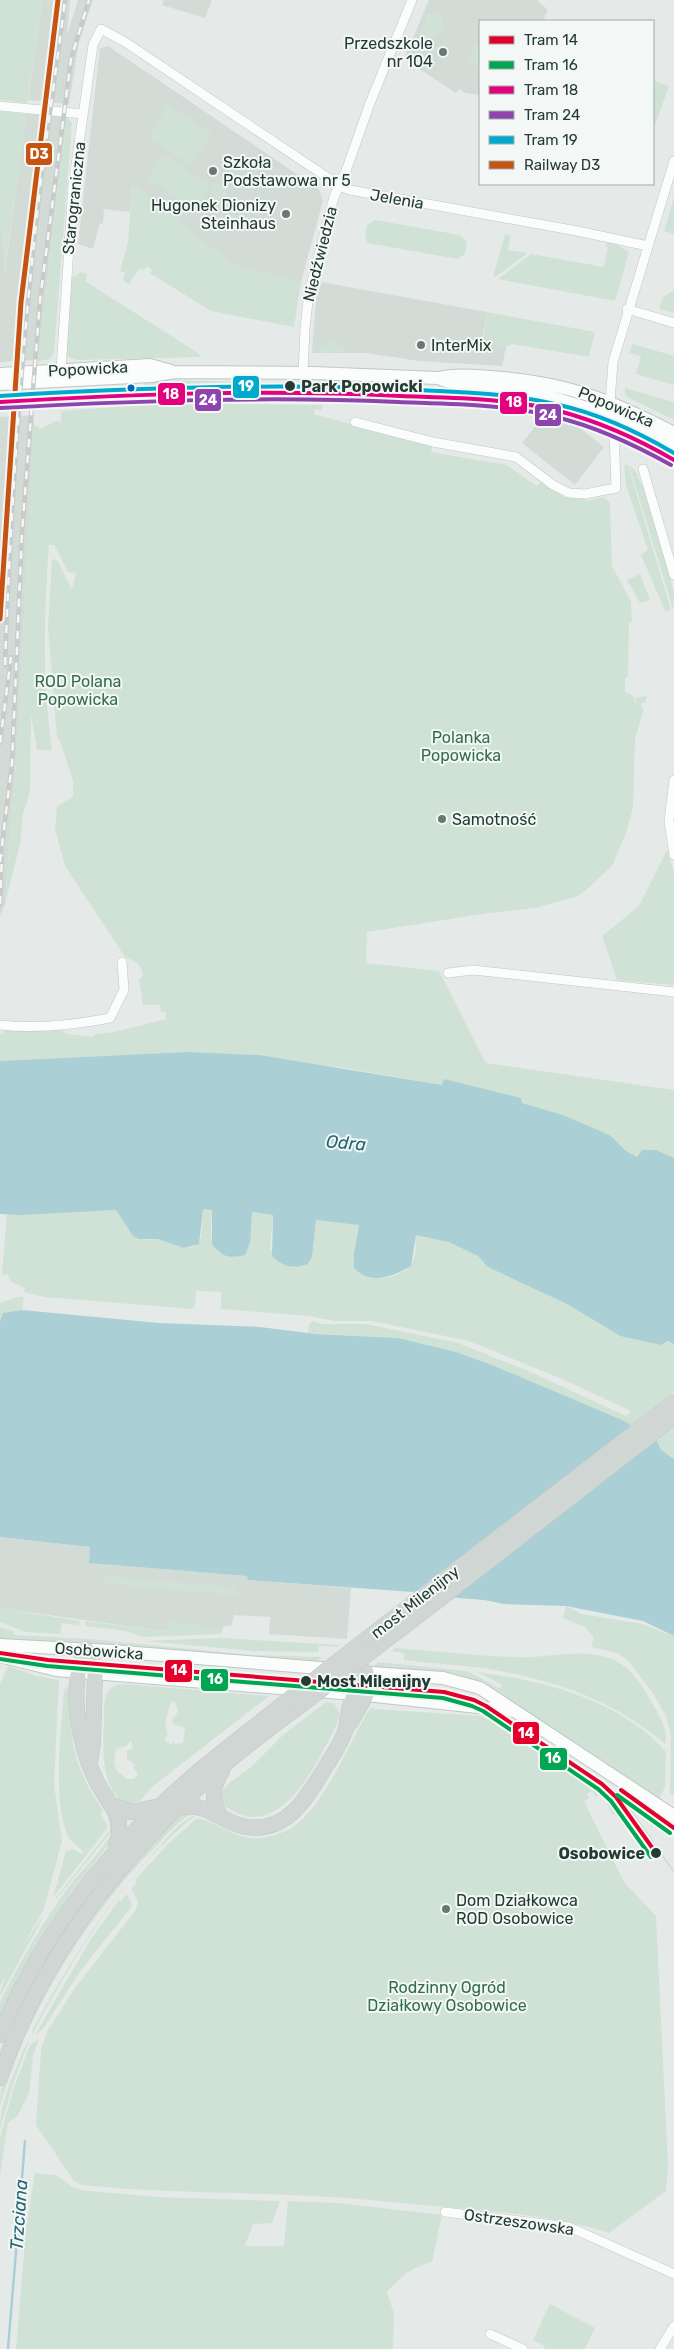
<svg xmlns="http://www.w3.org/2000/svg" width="674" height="2349" font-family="Rubik,sans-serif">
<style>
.built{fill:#d3dbd7}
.green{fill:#d0e2d5;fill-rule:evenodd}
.water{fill:#aacfd4}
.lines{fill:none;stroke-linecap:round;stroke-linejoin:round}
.stream{stroke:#aacfd4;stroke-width:2.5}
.street-casing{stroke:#c2c7c5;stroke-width:10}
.secondary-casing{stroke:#c0c7c5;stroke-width:14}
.primary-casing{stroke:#c1c9c7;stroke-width:16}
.street{stroke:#fbfcfc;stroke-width:9}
.secondary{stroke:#fbfcfc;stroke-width:12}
.primary{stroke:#cfd6d3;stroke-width:15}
.tram{stroke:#c7cbca;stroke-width:1}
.rail-casing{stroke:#c7cbca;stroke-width:4.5}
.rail{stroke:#f3f8f6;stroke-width:2.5;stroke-dasharray:8;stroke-linecap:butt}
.primary-bridge-casing{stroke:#c1c9c7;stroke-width:16;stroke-linecap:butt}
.primary-bridge{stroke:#cfd6d3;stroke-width:15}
.rail-1-casing{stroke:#f3f8f6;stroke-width:9}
.rail-1{stroke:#c65312;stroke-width:5}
.tram-1-casing{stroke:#f3f8f6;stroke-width:8}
.tram-2-casing{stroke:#f3f8f6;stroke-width:8}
.tram-3-casing{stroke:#f3f8f6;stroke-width:8}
.tram-4-casing{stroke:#f3f8f6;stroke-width:8}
.tram-5-casing{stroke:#f3f8f6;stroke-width:8}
.tram-1{stroke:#e4002b;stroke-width:4}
.tram-2{stroke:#00a651;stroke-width:4}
.tram-3{stroke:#e5007d;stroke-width:4}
.tram-4{stroke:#8e44ad;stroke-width:4}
.tram-5{stroke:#00a9ce;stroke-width:4}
.poi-dot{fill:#687873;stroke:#f3f8f6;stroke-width:2}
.stop-dot{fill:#243b34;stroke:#f3f8f6;stroke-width:2}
.bus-dot{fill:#0065bd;stroke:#f3f8f6;stroke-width:2}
.labels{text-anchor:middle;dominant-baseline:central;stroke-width:4;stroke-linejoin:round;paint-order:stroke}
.poi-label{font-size:16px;fill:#243b34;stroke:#f3f8f6;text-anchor:start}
.street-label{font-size:16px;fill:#243b34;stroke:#f3f8f6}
.stop-label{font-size:16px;font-weight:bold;fill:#243b34;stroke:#f3f8f6;text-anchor:start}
.park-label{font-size:16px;fill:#326e48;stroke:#f3f8f6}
.water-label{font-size:18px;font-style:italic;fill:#246772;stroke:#f3f8f6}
.line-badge{stroke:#f3f8f6;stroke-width:2}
.badge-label{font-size:14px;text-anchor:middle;font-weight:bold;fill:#fff}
</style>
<rect width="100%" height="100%" fill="#e5eae8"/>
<path class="built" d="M 42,0 L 70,0 L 67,35 L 78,0 L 93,0 L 79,42 L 69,104 L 28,100 Z
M 164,0 L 212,0 L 205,18 L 162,5 Z
M 429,0 L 537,0 L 548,10 L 543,21 L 480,21 L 480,95 L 465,93 L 459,89 L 456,93 L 404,59 Z
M 108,46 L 319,189 L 323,201 L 301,282 L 232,265 L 132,185 L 130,212 L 104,209 L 103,223 L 99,225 L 93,249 L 78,244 L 100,48 Z
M 26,114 L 67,117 L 38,360 L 0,362 L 0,205 L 5,272 Z
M 321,282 L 487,312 L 482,342 L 506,347 L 502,366 L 419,361 L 366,353 L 312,353 L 316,300 Z
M 34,415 L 19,722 L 5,904 L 0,916 L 0,417 Z
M 543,416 L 576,425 L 604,447 L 575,485 L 522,443 Z
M 0,1537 L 90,1547 L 89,1563 L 248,1576 L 248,1580 L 351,1588 L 347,1639 L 269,1634 L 270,1617 L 234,1615 L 231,1626 L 224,1626 L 221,1631 L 169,1622 L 168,1632 L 0,1608 Z"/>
<path class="green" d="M 0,0 L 42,0 L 27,103 L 0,100 Z
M 429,13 L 434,13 L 442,17 L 444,26 L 437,37 L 427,40 L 419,36 Z
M 480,43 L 480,68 L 468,61 L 474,45 Z
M 653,80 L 669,86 L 653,131 Z
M 168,105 L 212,134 L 191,166 L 148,137 Z
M 0,111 L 26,114 L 4,276 L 0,205 Z
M 67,117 L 72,123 L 54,352 L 50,359 L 38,361 Z
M 164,156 L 210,186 L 194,210 L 148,179 Z
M 213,183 L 228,186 L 224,208 L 209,205 Z
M 132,184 L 232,265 L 301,282 L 294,327 L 211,311 L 150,273 L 152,270 L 147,266 L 144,270 L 140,268 L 129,284 L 123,280 L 125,273 L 120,271 L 128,242 Z
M 674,197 L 674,234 L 664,231 Z
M 375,220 L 460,235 L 467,242 L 465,254 L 457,259 L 368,243 L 365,238 L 367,225 Z
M 505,234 L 511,235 L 508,250 L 528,253 L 495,277 L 493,276 Z
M 609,240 L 629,252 L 615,301 L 498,279 L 531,254 L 604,267 L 608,247 L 605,247 Z
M 81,272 L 87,274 L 85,281 L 198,353 L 201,357 L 77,360 L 64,356 L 70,279 Z
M 674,287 L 674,313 L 659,309 L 663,297 L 673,291 Z
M 487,312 L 595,332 L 589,357 L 512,344 L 506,347 L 483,344 Z
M 329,339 L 346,350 L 346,352 L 319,353 L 319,345 L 328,346 Z
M 633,344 L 674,356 L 674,385 L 636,374 L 641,356 L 629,353 Z
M 162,380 L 239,382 L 239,396 L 237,399 C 188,392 136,401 86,404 L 86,391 L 144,388 L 144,383 Z
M 420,386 L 519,395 L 588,411 L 585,423 L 551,413 L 500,405 L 385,397 L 363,400 L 364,387 L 420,390 Z
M 625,388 L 674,402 L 674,420 L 629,398 L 625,394 Z
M 221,402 L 233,404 L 323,405 L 321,410 L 315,409 L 313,414 L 432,446 L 431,452 L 507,465 L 537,486 L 541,482 L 564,497 L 585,498 L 586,501 L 604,497 L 610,503 L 612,566 L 631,601 L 632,623 L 629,623 L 628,677 L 625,678 L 625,692 L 633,695 L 636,709 L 635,698 L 647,696 L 645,703 L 642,702 L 641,707 L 644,708 L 635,739 L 633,808 L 626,833 L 612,866 L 586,890 L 578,896 L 535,908 L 489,913 L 367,932 L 366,963 L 439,971 L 486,1063 L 674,1090 L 674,1158 L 656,1150 L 642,1150 L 637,1157 L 626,1151 L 611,1136 L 563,1115 L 522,1103 L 520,1098 L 444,1080 L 442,1085 L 338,1067 L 186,1052 L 0,1061 L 0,1034 L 3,1034 L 4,1029 L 57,1028 L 68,1034 L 94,1037 L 95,1034 L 114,1032 L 166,1019 L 166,1012 L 161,1012 L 160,1005 L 143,1005 L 139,980 L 143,976 C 141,964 136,961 125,957 L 65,866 L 55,829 L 57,806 L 73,797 L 73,781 L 60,741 L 57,738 L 48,627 L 52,559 L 57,560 L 72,589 L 76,573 L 68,572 L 54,545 L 49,545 C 44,613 42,682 52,750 L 37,750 L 31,715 L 30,792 L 23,814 L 20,844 L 5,904 L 19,722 L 33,424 L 41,429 L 56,421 L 61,422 L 61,411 L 171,403 Z
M 624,465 L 628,465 L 671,610 L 658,614 L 665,611 L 641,555 L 648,550 L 626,485 Z
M 629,465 C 645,472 668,571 674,593 L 673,609 Z
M 640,574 L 650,600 L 640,603 L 627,580 Z
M 667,850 L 674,873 L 674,985 L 617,980 L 602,936 L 639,906 Z
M 203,1208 L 212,1210 C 211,1232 206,1258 237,1257 L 252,1212 L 273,1215 L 270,1250 L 308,1264 L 312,1257 L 316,1219 L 359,1225 L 354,1253 L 354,1268 C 369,1284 407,1280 414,1258 C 417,1251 415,1241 416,1235 C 442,1238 471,1246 489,1267 L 569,1305 L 620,1336 L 661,1345 C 666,1343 670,1339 674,1344 L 674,1392 L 631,1425 L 492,1365 L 456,1352 L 398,1338 L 308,1333 L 309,1324 L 312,1321 L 322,1324 L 366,1324 L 458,1343 L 533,1373 L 626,1416 L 631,1411 L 562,1379 L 469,1341 L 372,1321 L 335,1321 L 309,1316 L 221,1309 L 221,1292 L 196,1291 L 195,1305 L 192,1309 L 44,1297 L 24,1292 L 25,1288 L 10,1281 L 8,1275 L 2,1274 L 7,1214 L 116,1210 L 133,1236 L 146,1240 L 158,1239 L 184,1248 L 192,1247 L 201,1238 Z
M 17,1297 L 24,1297 L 22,1310 L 3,1313 L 0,1321 L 0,1303 Z
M 674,1428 L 674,1459 L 661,1450 L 657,1441 Z
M 105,1576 L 160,1581 L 159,1588 L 104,1583 Z
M 162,1581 L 235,1587 L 237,1595 L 161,1589 Z
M 566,1606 L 582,1614 L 642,1624 L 674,1636 L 674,1795 L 670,1793 L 671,1735 L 666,1716 L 654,1695 L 631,1664 L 618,1653 L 591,1647 L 594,1638 L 585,1627 L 563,1618 Z
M 0,1608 L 80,1621 L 79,1626 L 62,1623 L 60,1634 L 25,1632 L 0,1622 Z
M 85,1621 L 167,1632 L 169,1622 L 204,1625 L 205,1628 L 223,1630 L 221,1634 L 143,1637 L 125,1631 L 85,1626 Z
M 0,1627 L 14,1631 L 15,1635 L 89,1639 L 251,1655 L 322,1657 L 313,1665 L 31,1640 L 0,1640 Z
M 220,1638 L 341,1645 L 337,1647 L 319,1646 L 318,1652 L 253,1651 L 144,1641 Z
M 395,1648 C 436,1651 476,1656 516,1657 C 549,1659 591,1644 621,1664 C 636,1674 645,1690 653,1705 C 660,1717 669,1730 665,1744 C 614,1701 561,1682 495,1670 C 465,1665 434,1664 404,1660 L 404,1653 L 391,1651 Z
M 378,1662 L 467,1671 L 499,1688 L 502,1685 L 477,1672 C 543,1681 620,1699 666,1752 L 665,1787 L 659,1799 L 496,1692 L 371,1668 Z
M 8,1666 L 37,1676 L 59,1680 L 54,1784 L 62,1841 L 44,1909 L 0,1986 L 0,1684 Z
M 123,1684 L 269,1696 L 152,1787 L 141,1800 L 131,1804 C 99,1798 103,1743 104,1721 C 104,1713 103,1701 107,1693 C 110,1687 116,1685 123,1684 ZM 175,1701 L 178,1712 L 172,1720 L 174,1724 L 185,1728 L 183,1743 L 174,1744 L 174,1740 L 171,1745 L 164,1740 L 168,1734 L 165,1723 L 171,1702 ZM 131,1741 L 133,1748 L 127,1751 L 127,1759 L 135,1765 L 133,1768 L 137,1771 L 137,1776 L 133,1779 L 127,1779 L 116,1770 L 114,1762 L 116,1749 L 126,1746 Z
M 67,1686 C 72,1700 71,1714 71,1729 C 74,1760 85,1785 103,1810 L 100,1813 L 108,1827 L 53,1898 L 66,1851 L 73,1849 L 82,1854 L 84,1852 C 78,1847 71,1842 68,1836 C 52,1803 61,1728 64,1691 Z
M 326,1702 L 333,1703 C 336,1706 338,1709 339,1713 C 339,1723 329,1740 324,1749 C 306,1784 269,1843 223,1804 L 221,1793 L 227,1785 L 250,1768 L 283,1735 Z
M 372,1707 L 374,1709 L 482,1716 L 531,1747 L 529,1751 L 533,1747 L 600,1791 L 617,1812 L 613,1815 L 602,1794 L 596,1797 L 592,1791 L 587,1794 L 589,1798 L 584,1801 L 624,1882 L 656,1916 L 668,2166 L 666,2191 L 609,2233 C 556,2216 500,2212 445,2207 C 401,2203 357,2198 313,2196 C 235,2192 159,2193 82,2185 L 74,2181 L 36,2125 L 41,2049 L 48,2030 L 75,1988 L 135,1911 L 138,1902 L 131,1889 L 137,1882 L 135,1880 L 169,1843 L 196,1819 C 209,1817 230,1836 250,1838 C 266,1839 284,1834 297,1824 C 322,1806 352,1740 368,1711 Z
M 184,1812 L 193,1813 C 179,1820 167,1834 156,1846 C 89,1913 25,2014 0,2106 C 0,2078 15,2052 27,2027 C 66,1947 118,1873 184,1812 Z
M 108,1815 L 113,1826 L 111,1832 L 57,1898 L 54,1900 L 110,1830 Z
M 196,1815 C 125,1871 74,1956 32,2035 L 33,2029 C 68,1964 108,1902 159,1847 C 169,1836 181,1820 196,1815 Z
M 116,1821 L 110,1843 L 72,1891 L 47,1927 L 19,1975 L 0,2016 L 0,2003 L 4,1994 C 23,1957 43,1922 67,1889 C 83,1867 109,1847 116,1821 Z
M 106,1871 L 77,1914 L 0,2063 L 0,2050 L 15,2013 L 59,1935 Z
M 127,1894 L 132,1905 L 129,1910 L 81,1970 L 43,2029 L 35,2035 L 91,1939 L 119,1900 L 121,1901 Z
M 43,1916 L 39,1925 L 0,1996 C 0,1979 32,1932 43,1916 Z
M 39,2039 L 33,2056 L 29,2093 L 17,2117 L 9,2122 L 7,2128 L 0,2176 L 0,2137 L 14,2087 L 30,2045 Z
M 29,2041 L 13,2084 L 0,2129 C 0,2101 16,2069 26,2044 Z
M 35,2173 L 56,2175 L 74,2188 L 89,2191 L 157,2197 L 280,2201 L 272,2223 L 253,2224 L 245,2246 L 284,2246 L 288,2201 L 339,2203 L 442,2215 L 432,2262 C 413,2266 400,2277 387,2292 L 394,2314 L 393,2349 L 16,2349 L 26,2229 Z
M 550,2304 L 595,2328 L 585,2349 L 544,2349 L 545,2346 L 533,2340 Z"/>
<path class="water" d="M 186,1052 L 259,1055 L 442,1085 L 444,1079 L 521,1098 L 522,1103 L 563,1115 L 598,1130 L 611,1136 L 626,1151 L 637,1157 L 642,1150 L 656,1150 L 674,1158 L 674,1344 L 668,1341 L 661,1345 L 620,1336 L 569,1305 L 488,1267 L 478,1256 L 449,1242 L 416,1235 L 411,1266 C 394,1276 371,1286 354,1268 L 354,1253 L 359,1225 L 316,1220 L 312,1257 L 308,1264 C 293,1269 283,1267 272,1256 L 273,1215 L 252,1212 L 250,1243 L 245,1255 C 229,1259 221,1257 212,1244 L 212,1210 L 203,1209 L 199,1244 L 184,1248 L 158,1239 L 139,1239 L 133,1236 L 116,1210 L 20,1215 L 0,1214 L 0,1061 Z
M 22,1310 L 159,1323 L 260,1327 L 316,1334 L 398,1338 L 456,1352 L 492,1365 L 622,1420 L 656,1439 L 661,1450 L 674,1459 L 674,1636 L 643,1621 L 566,1606 L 504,1604 L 484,1600 L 423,1595 L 413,1592 L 248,1580 L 247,1576 L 89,1563 L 90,1547 L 0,1537 L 0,1321 L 3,1313 Z"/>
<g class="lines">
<path class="stream" d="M 8,2349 L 25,2141"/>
<defs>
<path id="street" d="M 0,106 L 83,114
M 627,309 L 674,323
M 61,370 L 73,186 L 93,45 L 101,29 L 125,42 L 340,186 L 350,190 L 577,231 L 648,246
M 303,373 L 305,328 L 309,293 L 334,197 L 346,171 L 370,103 L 412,0
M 355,422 L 433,442 L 516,457 L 553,485 L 569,493 L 585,494 L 616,488 L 614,430 L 610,402 L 613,362 L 674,161
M 643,469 L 674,575
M 674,780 L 669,821 L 674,855
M 448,973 L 473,970 L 674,992
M 0,1025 C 37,1029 74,1025 110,1018 L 124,990 L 122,962
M 445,2212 L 569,2227 L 674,2274
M 490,2334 L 523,2349
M 660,2349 L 674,2326"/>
<path id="secondary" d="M 0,374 L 150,365 L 171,371
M 438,378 C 464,389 495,386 524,391 C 577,402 625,420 674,444
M 0,384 L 151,376 L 174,372 L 313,373 L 438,378 C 456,374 473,376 491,377 C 565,382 609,399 674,433
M 0,1645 L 112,1651 L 332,1669
M 0,1656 L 56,1670 L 366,1695 L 514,1711
M 357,1672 L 443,1678 L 480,1688 L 674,1816"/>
<path id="primary" d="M 440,1599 L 674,1417
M 356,1647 L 674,1402
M 86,1649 C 67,1687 79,1748 98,1784 C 114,1813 126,1815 115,1851
M 86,1649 L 92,1660 L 95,1673 L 93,1743 L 90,1762
M 351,1722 L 366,1695 L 366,1676
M 113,1805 L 131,1812 L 160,1806
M 176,1809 C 206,1799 220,1823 247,1827 C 288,1833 308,1796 326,1766 C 333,1755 342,1742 346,1729 C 347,1723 347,1716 349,1710 C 352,1697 359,1685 366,1672
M 220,1816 C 211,1798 212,1788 222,1771
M 0,2035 C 36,1946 91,1871 160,1806 C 198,1769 242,1737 283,1704
M 0,2078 C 52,1923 169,1799 300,1706"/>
</defs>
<use href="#street" class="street-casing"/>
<use href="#secondary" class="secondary-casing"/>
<use href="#primary" class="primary-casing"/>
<use href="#street" class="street"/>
<use href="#secondary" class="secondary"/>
<use href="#primary" class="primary"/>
<path class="tram" d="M 602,1784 L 626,1803 L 674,1872"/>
<defs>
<path id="rail" d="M 5,665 C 10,524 19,383 34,243 C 42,162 55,81 65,0
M 0,743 L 11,657
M 0,862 L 12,763 L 22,532 L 40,300 L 71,59 L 89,0
M 0,904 L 2,855"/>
</defs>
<use href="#rail" class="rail-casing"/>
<use href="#rail" class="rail"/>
<defs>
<path id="primary-bridge" d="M 283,1704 L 356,1647
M 300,1706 L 440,1599"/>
</defs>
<use href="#primary-bridge" class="primary-bridge-casing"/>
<use href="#primary-bridge" class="primary-bridge"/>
<defs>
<path id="rail-1" d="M 0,619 L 21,302 L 58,0"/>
</defs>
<use href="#rail-1" class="rail-1-casing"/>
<use href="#rail-1" class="rail-1"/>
<defs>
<path id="tram-1" d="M 0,1653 L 48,1660 L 444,1692 L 474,1700 L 486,1706 L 602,1784 L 616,1797 L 656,1853
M 621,1790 L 674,1828"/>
<path id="tram-2" d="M 0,1659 L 47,1666 L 443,1698 L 472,1706 L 483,1711 L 598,1789 L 611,1801 L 651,1857
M 617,1795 L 670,1833"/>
<path id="tram-3" d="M 0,402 C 134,394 267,389 401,396 C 454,398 508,398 559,411 C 600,422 638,439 674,460"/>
<path id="tram-4" d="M 0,408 C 133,401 265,396 398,402 C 451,404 505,404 556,417 C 597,427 635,445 671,465"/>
<path id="tram-5" d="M 0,396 C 132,388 265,383 397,389 C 451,392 506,392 559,405 C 600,414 638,432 674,453"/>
</defs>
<use href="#tram-1" class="tram-1-casing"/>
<use href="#tram-2" class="tram-2-casing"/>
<use href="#tram-3" class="tram-3-casing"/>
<use href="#tram-4" class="tram-4-casing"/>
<use href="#tram-5" class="tram-5-casing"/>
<use href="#tram-1" class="tram-1"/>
<use href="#tram-2" class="tram-2"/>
<use href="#tram-3" class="tram-3"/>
<use href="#tram-4" class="tram-4"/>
<use href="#tram-5" class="tram-5"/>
</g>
<g class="poi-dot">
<circle cx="443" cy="52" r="5"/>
<circle cx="213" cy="171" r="5"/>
<circle cx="286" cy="214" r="5"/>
<circle cx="421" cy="345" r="5"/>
<circle cx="442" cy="819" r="5"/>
<circle cx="446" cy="1909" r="5"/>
</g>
<g class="stop-dot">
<circle cx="290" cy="386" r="6"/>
<circle cx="306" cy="1681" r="6"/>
<circle cx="656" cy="1853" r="6"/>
</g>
<circle class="bus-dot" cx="131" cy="388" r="4.5"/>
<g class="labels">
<g class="poi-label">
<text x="433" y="43" text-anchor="end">Przedszkole<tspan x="433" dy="18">nr 104</tspan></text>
<text x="223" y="162">Szkoła<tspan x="223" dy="18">Podstawowa nr 5</tspan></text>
<text x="276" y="205" text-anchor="end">Hugonek Dionizy<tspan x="276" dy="18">Steinhaus</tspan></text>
<text x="431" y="345">InterMix</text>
<text x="452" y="819">Samotność</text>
<text x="456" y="1900">Dom Działkowca<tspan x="456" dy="18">ROD Osobowice</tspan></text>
</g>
<g class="street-label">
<text transform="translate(74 198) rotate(-84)">Starograniczna</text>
<text transform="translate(397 199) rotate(10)">Jelenia</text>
<text transform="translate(320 254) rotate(-76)">Niedźwiedzia</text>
<text transform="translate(88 369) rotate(-3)">Popowicka</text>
<text transform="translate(616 407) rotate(23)">Popowicka</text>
<text transform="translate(415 1602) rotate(-38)">most Milenijny</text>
<text transform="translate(99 1651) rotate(4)">Osobowicka</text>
<text transform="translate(519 2222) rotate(8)">Ostrzeszowska</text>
</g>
<g class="stop-label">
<text x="301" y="386">Park Popowicki</text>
<text x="317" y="1681">Most Milenijny</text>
<text x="645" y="1853" text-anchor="end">Osobowice</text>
</g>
<g class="park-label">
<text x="78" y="681">ROD Polana<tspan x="78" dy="18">Popowicka</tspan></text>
<text x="461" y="737">Polanka<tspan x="461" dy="18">Popowicka</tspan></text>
<text x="447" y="1987">Rodzinny Ogród<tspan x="447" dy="18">Działkowy Osobowice</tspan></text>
</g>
<g class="water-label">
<text transform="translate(346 1143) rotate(5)">Odra</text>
<text transform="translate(19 2215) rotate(-86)">Trzciana</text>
</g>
</g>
<g class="line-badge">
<rect x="25" y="142" width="28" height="24" rx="5" fill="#c65312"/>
<rect x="232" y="375" width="28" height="24" rx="5" fill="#00a9ce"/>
<rect x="157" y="382" width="29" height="24" rx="5" fill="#e5007d"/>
<rect x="194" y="388" width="28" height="24" rx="5" fill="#8e44ad"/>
<rect x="499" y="391" width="29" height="24" rx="5" fill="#e5007d"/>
<rect x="534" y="403" width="28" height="24" rx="5" fill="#8e44ad"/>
<rect x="164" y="1659" width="29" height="24" rx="5" fill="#e4002b"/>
<rect x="200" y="1668" width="29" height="24" rx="5" fill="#00a651"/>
<rect x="512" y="1721" width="28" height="24" rx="5" fill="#e4002b"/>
<rect x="539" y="1747" width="29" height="24" rx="5" fill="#00a651"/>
</g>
<g class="badge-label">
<text x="39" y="159">D3</text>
<text x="246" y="391">19</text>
<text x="171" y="399">18</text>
<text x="208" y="405">24</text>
<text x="514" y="407">18</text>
<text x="548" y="420">24</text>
<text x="179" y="1675">14</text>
<text x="215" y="1684">16</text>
<text x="526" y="1738">14</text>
<text x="553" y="1763">16</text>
</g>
<rect x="479" y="20" width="175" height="165" fill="#f3f8f6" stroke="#a0aca8"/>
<rect x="489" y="36" width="25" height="8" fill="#e4002b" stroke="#a0aca8"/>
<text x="524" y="45" font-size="15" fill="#243b34">Tram 14</text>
<rect x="489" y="61" width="25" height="8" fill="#00a651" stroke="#a0aca8"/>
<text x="524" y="70" font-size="15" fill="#243b34">Tram 16</text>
<rect x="489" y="86" width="25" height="8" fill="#e5007d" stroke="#a0aca8"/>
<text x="524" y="95" font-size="15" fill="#243b34">Tram 18</text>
<rect x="489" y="111" width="25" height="8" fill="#8e44ad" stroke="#a0aca8"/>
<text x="524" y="120" font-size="15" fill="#243b34">Tram 24</text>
<rect x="489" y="136" width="25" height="8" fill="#00a9ce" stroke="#a0aca8"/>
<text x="524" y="145" font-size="15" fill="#243b34">Tram 19</text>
<rect x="489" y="161" width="25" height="8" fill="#c65312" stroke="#a0aca8"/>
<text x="524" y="170" font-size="15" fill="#243b34">Railway D3</text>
</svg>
